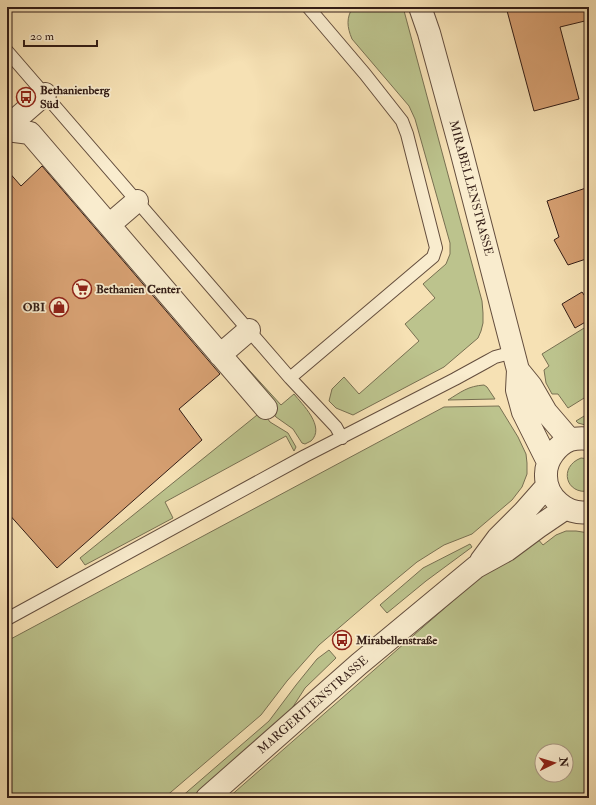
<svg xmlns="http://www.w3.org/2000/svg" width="596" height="805" font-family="'IM FELL Double Pica',serif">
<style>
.green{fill:#bcc38d;stroke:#787052;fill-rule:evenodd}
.building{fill:#d59f71;stroke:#331d16}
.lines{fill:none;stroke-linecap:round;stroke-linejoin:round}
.lane-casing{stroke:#644e3e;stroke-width:14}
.street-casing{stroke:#644e3e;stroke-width:24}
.lane{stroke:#f9ecce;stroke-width:12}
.street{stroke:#f9ecce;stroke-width:22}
.labels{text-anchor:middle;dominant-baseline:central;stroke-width:3.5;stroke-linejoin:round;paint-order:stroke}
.poi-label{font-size:12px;font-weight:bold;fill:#331d16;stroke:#f9ecce;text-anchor:start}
.street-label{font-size:12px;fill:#331d16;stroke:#f9ecce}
</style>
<rect width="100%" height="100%" fill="#f6e1b4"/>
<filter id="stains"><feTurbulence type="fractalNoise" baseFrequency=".005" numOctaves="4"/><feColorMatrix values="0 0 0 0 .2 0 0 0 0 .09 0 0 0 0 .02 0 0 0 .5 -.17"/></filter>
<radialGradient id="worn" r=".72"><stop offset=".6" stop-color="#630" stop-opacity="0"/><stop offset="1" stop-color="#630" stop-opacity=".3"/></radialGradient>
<path class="green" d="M 353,7 L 403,7 L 482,301 L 483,313 L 483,323 L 481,331 L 478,338 L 444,367 L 353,415 L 336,408 L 329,401 L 332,389 L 344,377 L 359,394 L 419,341 L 405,324 L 435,298 L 423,284 L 446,264 L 450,254 L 450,243 L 415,119 L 409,106 L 352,39 C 347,27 346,18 353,7 Z
M 589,325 L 589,395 L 568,408 L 558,394 L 552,394 L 546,383 L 544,370 L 549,366 L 542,354 Z
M 240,360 L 281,405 L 294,394 C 302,404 326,427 311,441 C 309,442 307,443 305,444 L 302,443 L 293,429 L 276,417 L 234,365 Z
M 484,385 L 487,387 L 495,399 L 448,400 C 461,392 468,386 484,385 Z
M 499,406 L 518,437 L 526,454 L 527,463 L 527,474 L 522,487 L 512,500 L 472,534 L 444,545 L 417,562 L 376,596 L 319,645 L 287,681 L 261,715 L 164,798 L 7,798 L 7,641 L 444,407 Z
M 262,411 L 270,422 L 288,433 L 296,447 L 294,451 L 286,436 L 165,502 L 173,518 L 85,565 L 80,558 Z
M 589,413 L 589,426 L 578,423 L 576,421 Z
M 581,458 L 589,459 L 589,491 C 566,495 558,467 581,458 Z
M 566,531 L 576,531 L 589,533 L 589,798 L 228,798 L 487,571 L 537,538 L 543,545 L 556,535 ZM 542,751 L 566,751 L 566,775 L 542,775 Z
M 470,544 L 472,547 L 426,581 L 387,613 L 380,605 L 423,568 Z
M 329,650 L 336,658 L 305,688 L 289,713 L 276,727 L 194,798 L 180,798 L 269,721 L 296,685 L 317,659 Z"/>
<path class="building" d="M 506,7 L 589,7 L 589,20 L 560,27 L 579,99 L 534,111 Z
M 42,166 L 220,374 L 179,409 L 202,440 L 57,568 L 7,512 L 7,170 L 21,186 Z
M 589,187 L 589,258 L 568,265 L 554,240 L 559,237 L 547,201 Z
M 582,292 L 589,302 L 589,320 L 575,328 L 562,304 Z"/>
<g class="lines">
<defs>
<path id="lane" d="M 7,51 L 290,378 L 336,427 L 342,438
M 290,378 L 433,257 L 436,248 L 407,134 L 402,121 L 365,74 L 308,7
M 7,619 L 305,456 L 455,379 L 486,362 L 495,357 L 514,352"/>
<path id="street" d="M 420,7 L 429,33 L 461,150 L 518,370 L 517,390 L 523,412 L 548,462
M 7,127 L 45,94
M 7,130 L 30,133 L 266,408
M 109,225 L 137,201
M 220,355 L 249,330
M 518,370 L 531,386 L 546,412 L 570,440
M 589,439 C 583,438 577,438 570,440 C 557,445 546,460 546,474 C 545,497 567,516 589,512
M 481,561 L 498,538 L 524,512 L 547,486
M 207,798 L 359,664 L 476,567 L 507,550 L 538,527 L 566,508"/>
</defs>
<use href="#lane" class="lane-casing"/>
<use href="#street" class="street-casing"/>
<use href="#lane" class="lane"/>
<use href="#street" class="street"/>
</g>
<defs>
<symbol id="bus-ring" viewBox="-11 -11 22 22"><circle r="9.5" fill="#f9ecce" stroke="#8f2418" stroke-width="1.5"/><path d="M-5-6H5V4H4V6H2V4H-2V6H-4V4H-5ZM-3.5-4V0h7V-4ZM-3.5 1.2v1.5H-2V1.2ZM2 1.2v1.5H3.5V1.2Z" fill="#8f2418"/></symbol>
<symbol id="supermarket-ring" viewBox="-11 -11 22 22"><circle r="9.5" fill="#f9ecce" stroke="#8f2418" stroke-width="1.5"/><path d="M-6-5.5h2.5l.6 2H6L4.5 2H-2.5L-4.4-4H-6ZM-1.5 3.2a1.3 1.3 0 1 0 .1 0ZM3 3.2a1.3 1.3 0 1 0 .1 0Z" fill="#8f2418"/></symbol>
<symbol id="shop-ring" viewBox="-11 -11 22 22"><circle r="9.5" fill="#f9ecce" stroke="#8f2418" stroke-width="1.5"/><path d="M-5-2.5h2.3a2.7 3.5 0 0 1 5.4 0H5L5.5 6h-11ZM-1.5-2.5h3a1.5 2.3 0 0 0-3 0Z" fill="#8f2418"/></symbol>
</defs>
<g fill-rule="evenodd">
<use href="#bus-ring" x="15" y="86" width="22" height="22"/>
<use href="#supermarket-ring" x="71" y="278" width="22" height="22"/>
<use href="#shop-ring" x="48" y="296" width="22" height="22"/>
<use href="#bus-ring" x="331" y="629" width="22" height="22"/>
</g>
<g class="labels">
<g class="poi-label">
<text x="40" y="90">Bethanienberg<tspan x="40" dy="14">Süd</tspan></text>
<text x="96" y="289">Bethanien Center</text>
<text x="45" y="307" text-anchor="end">OBI</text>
<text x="356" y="640">Mirabellenstraße</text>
</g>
<g class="street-label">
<text transform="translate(471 188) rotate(75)">MIRABELLENSTRASSE</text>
<text transform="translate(313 705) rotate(-41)">MARGERITENSTRASSE</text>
</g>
</g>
<rect width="596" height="805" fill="none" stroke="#f6e1b4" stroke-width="24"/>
<rect x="8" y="8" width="580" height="789" fill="none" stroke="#331d16" stroke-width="2"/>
<rect x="12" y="12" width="572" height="781" fill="none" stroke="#331d16"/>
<g transform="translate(554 763) rotate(85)"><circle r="19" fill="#f9ecce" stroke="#aa9984"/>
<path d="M0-3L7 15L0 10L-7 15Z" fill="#8f2418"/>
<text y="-6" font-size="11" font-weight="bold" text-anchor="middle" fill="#331d16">N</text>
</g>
<path d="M24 40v6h73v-6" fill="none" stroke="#331d16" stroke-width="2"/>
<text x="30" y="40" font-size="12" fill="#331d16" stroke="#f9ecce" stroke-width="3" paint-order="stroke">20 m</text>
<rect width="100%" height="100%" filter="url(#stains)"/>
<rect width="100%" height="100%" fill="url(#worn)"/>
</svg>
